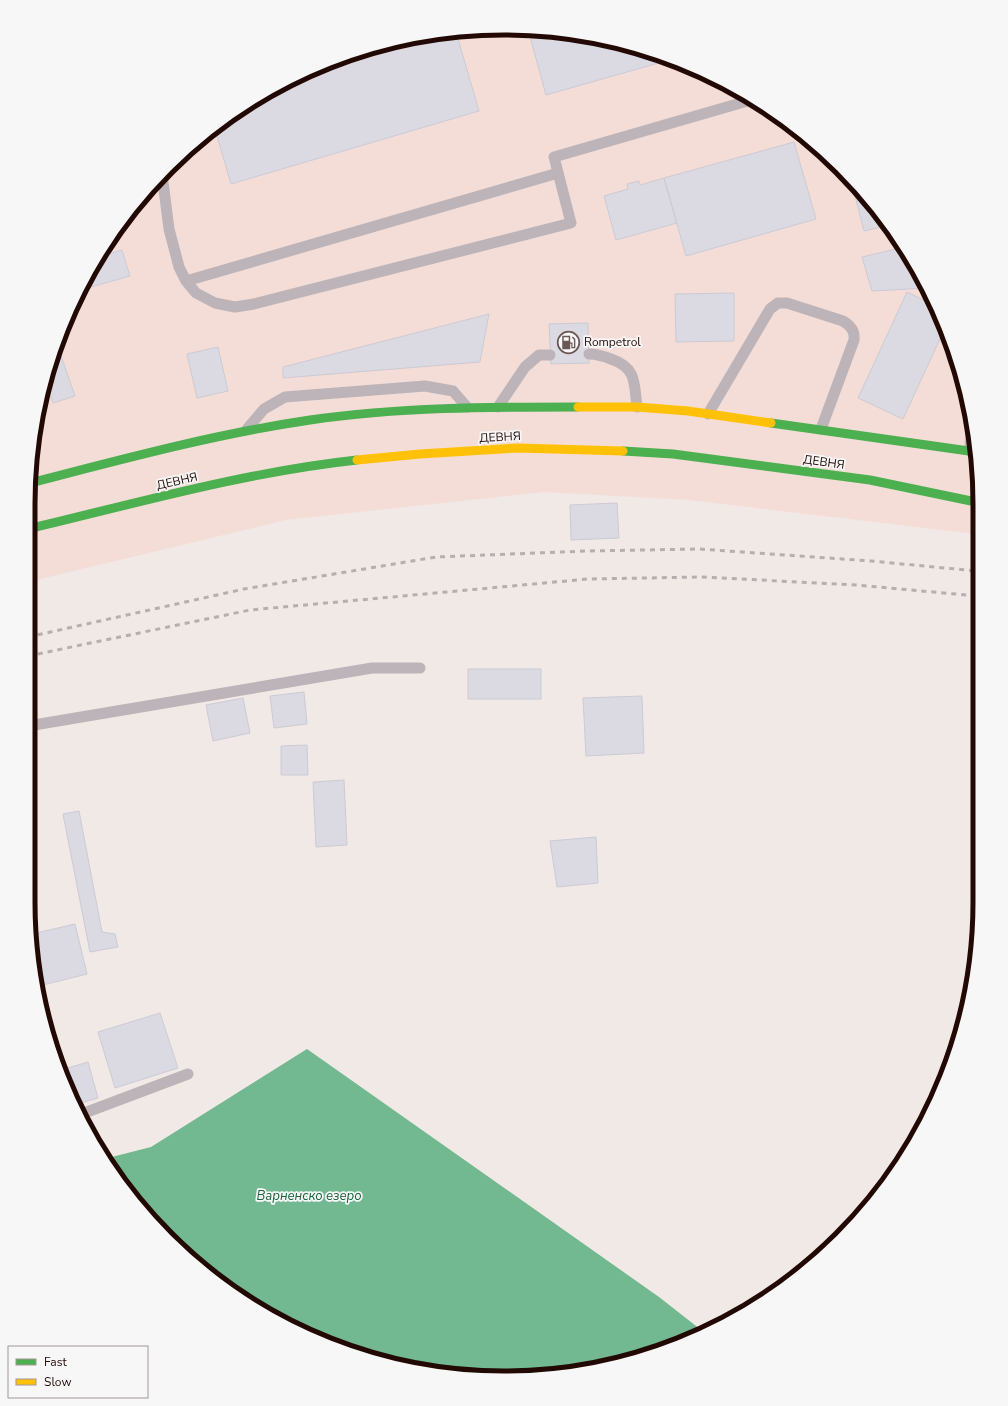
<svg xmlns="http://www.w3.org/2000/svg" width="1008" height="1406" font-family="'Nunito Sans',sans-serif">
<style>
.built{fill:#f4ddd7}
.water{fill:#72b890}
.building{fill:#dbdae2;stroke:#cccad4}
.lines{fill:none;stroke-linecap:round;stroke-linejoin:round}
.lane{stroke:#bdb4b9;stroke-width:11}
.fast{stroke:#4caf50;stroke-width:9}
.slow{stroke:#ffc107;stroke-width:9}
.rail{stroke:#b7aeb0;stroke-width:3;stroke-dasharray:5 5;stroke-linecap:butt}
.labels{text-anchor:middle;dominant-baseline:central;stroke-width:3.5;stroke-linejoin:round;paint-order:stroke}
.poi-label{font-size:12px;fill:#230904;stroke:#f7f7f7;text-anchor:start}
.street-label{font-size:12px;fill:#230904;stroke:#f7f7f7}
.water-label{font-size:13px;font-style:italic;fill:#19633d;stroke:#f7f7f7}
.rim{fill:none;stroke:#230904;stroke-width:5}
</style>
<rect width="100%" height="100%" fill="#f1e9e6"/>
<path class="built" d="M 535,29 L 627,44 L 715,77 L 794,127 L 862,190 L 931,294 L 955,351 L 976,442 L 976,534 L 689,500 L 544,492 L 286,520 L 28,582 L 28,504 L 37,411 L 64,322 L 92,266 L 146,190 L 190,146 L 266,92 L 351,53 L 442,32 Z"/>
<path class="water" d="M 307,1049 L 659,1297 L 705,1333 L 657,1353 L 566,1374 L 442,1374 L 351,1353 L 294,1329 L 190,1260 L 108,1166 L 104,1159 L 151,1147 Z"/>
<path class="building" d="M 528,29 L 535,29 L 627,44 L 669,60 L 546,95 Z
M 442,32 L 456,32 L 479,111 L 231,184 L 215,129 L 266,92 L 351,53 Z
M 794,142 L 816,219 L 686,256 L 664,178 Z
M 664,178 L 677,223 L 616,240 L 604,196 L 628,189 L 627,184 L 639,181 L 640,185 Z
M 851,180 L 862,190 L 886,226 L 864,231 Z
M 900,248 L 927,288 L 872,291 L 862,257 Z
M 122,250 L 130,276 L 80,290 L 92,266 L 98,257 Z
M 907,292 L 936,306 L 945,328 L 903,419 L 858,398 Z
M 734,293 L 734,341 L 676,342 L 675,294 Z
M 489,314 L 480,362 L 283,378 L 283,367 Z
M 588,323 L 589,363 L 551,364 L 549,324 Z
M 218,347 L 228,391 L 197,398 L 187,354 Z
M 60,353 L 75,396 L 53,403 L 46,382 L 54,355 Z
M 617,503 L 619,538 L 571,540 L 570,505 Z
M 468,669 L 541,669 L 541,699 L 468,699 Z
M 304,692 L 307,724 L 274,728 L 270,696 Z
M 642,696 L 644,753 L 586,756 L 583,698 Z
M 243,698 L 250,733 L 213,741 L 206,705 Z
M 307,745 L 308,775 L 281,775 L 281,746 Z
M 344,780 L 347,845 L 316,847 L 313,782 Z
M 79,811 L 102,932 L 115,934 L 118,947 L 90,952 L 63,814 Z
M 596,837 L 598,883 L 557,887 L 550,841 Z
M 75,924 L 87,974 L 39,986 L 32,934 Z
M 160,1013 L 178,1068 L 115,1088 L 98,1032 Z
M 88,1062 L 98,1098 L 74,1105 L 61,1070 Z"/>
<g class="lines">
<path class="lane" d="M 162,174 L 169,229 L 179,267 L 186,281 L 196,293 L 215,303 L 235,307 L 254,304 L 571,223 L 554,157 L 751,100
M 186,281 L 558,173
M 949,337 C 949,351 952,362 960,372
M 589,354 C 597,354 603,356 611,359 C 637,368 634,383 637,407
M 498,407 L 525,367 L 539,355 L 550,355
M 708,414 L 770,309 L 778,303 L 787,303 L 843,321 C 851,326 855,331 854,340 L 821,429
M 247,429 L 264,409 L 285,397 L 425,386 L 453,391 L 467,407
M 970,451 L 971,420
M 28,726 L 372,668 L 420,668
M 79,1115 L 188,1074"/>
<path class="fast" d="M 771,423 L 976,452
M 623,451 L 673,454 L 870,480 L 976,502
M 30,483 C 123,459 215,434 310,420 C 399,407 488,407 578,407
M 28,529 C 137,503 246,472 357,460"/>
<path class="slow" d="M 578,407 L 637,407 L 688,411 L 771,423
M 357,460 L 420,454 L 518,448 L 623,451"/>
<path class="rail" d="M 28,637 L 244,589 L 436,557 L 587,551 L 699,549 L 871,561 L 977,571
M 28,656 L 250,610 L 588,579 L 702,577 L 856,585 L 977,596"/>
</g>
<defs>
<symbol id="fuel-ring" viewBox="-11 -11 22 22"><circle r="9.5" fill="#f7f7f7" stroke="#6b5753" stroke-width="1.5"/><path d="M-5.5-6h7V0h2V4h1.3V-2.5L3-4.5l.8-.8L6-3V5H2.5V1h-1V6h-7ZM-4.2-4.7v3.2H.2V-4.7Z" fill="#6b5753"/></symbol>
</defs>
<g fill-rule="evenodd">
<use href="#fuel-ring" x="556" y="330" width="25" height="25"/>
</g>
<g class="labels">
<g class="poi-label">
<text x="584" y="342">Rompetrol</text>
</g>
<g class="street-label">
<text transform="translate(500 437) rotate(-3)">ДЕВНЯ</text>
<text transform="translate(824 462) rotate(8)">ДЕВНЯ</text>
<text transform="translate(177 481) rotate(-13)">ДЕВНЯ</text>
</g>
<g class="water-label">
<text x="309" y="1196">Варненско езеро</text>
</g>
</g>
<path d="M0 0H1008V1406H0ZM504 35H504A469 469 0 0 1 973 504V902A469 469 0 0 1 504 1371H504A469 469 0 0 1 35 902V504A469 469 0 0 1 504 35Z" fill="#f7f7f7" fill-rule="evenodd"/>
<path class="rim" d="M504 35H504A469 469 0 0 1 973 504V902A469 469 0 0 1 504 1371H504A469 469 0 0 1 35 902V504A469 469 0 0 1 504 35Z"/>
<rect x="8" y="1346" width="140" height="52" fill="#f7f7f7" stroke="#a29896"/>
<rect x="16" y="1359" width="20" height="6" fill="#4caf50" stroke="#a29896"/>
<text x="44" y="1366" font-size="12" fill="#230904">Fast</text>
<rect x="16" y="1379" width="20" height="6" fill="#ffc107" stroke="#a29896"/>
<text x="44" y="1386" font-size="12" fill="#230904">Slow</text>
</svg>
